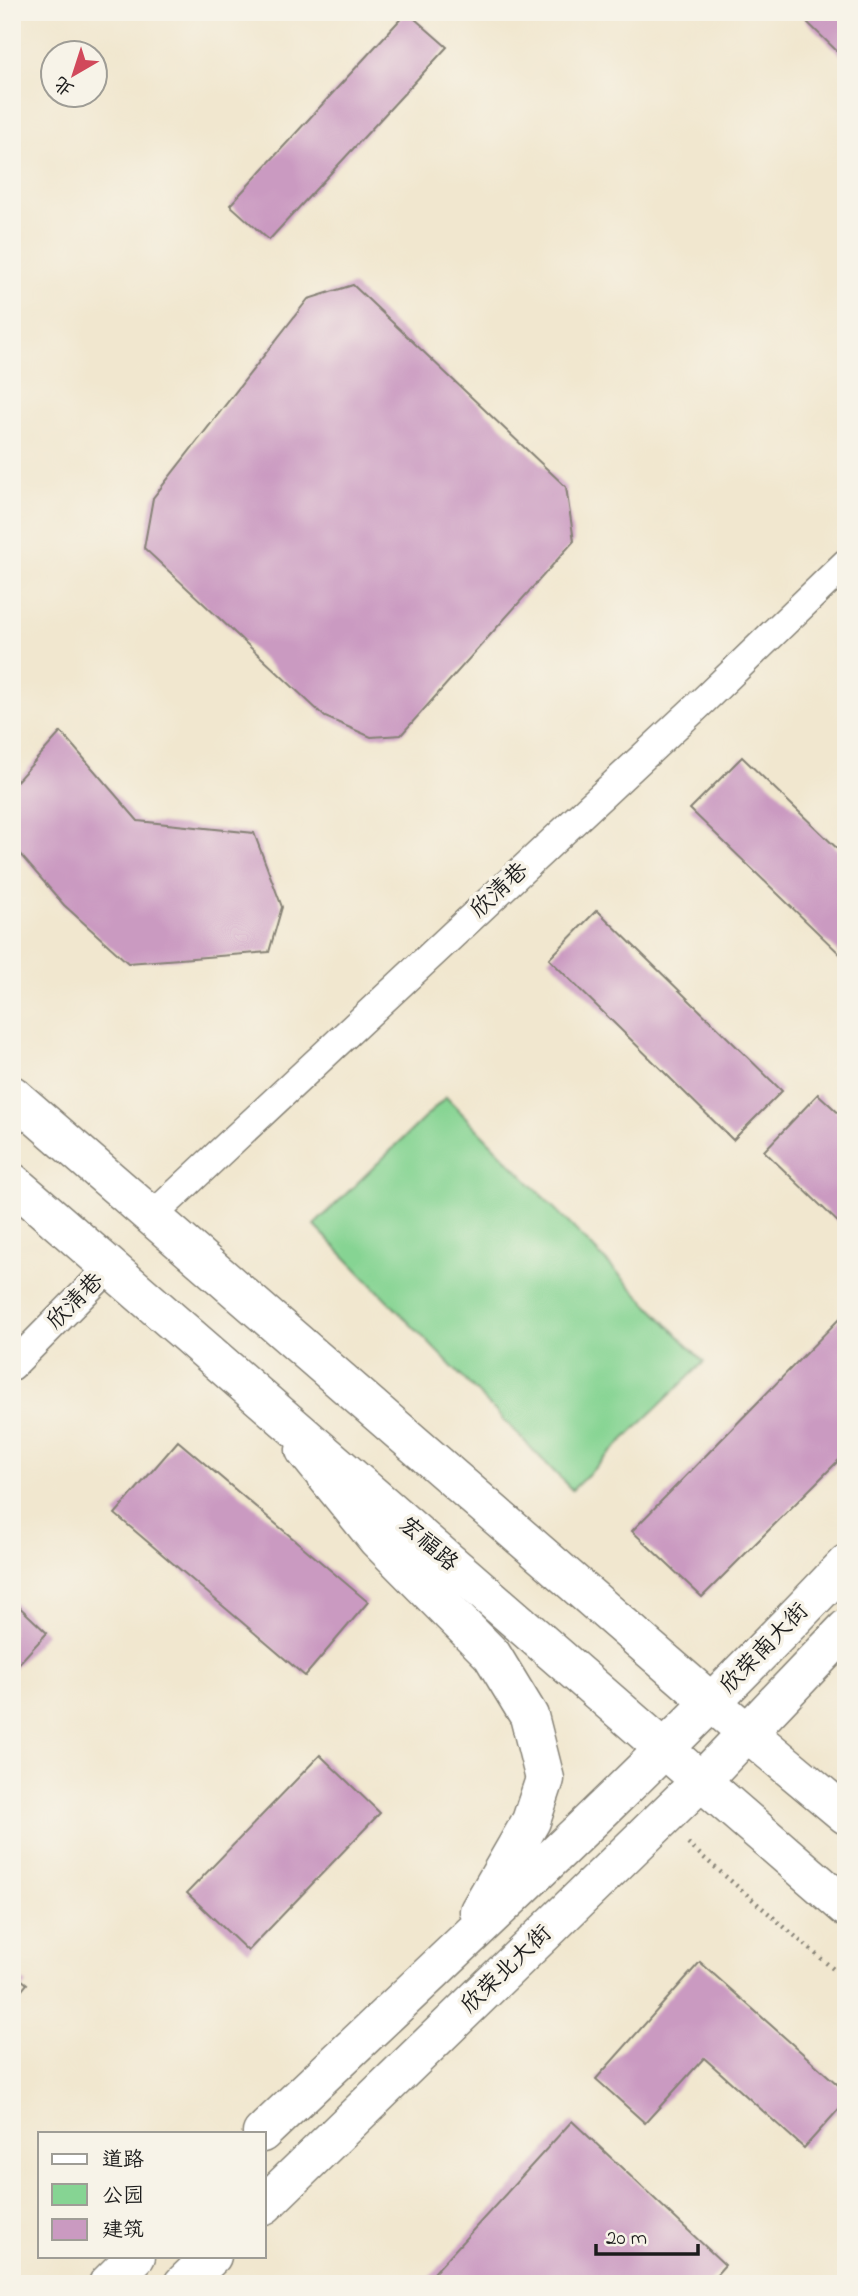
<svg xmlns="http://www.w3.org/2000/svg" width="858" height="2296" font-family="'Indie Flower','LXGW WenKai TC',sans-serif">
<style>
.green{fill:#86d493;stroke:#517858;stroke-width:2}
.building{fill:#ca9ac1}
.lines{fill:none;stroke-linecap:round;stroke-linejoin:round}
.street-casing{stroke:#868276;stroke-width:31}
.secondary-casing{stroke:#868276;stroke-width:41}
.primary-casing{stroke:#868276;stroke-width:41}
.path{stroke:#868276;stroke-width:4.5;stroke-dasharray:2 5;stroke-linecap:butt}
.street{stroke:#fff;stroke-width:28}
.secondary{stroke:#fff;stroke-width:38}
.primary{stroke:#fff;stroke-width:38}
.labels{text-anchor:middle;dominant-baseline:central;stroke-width:7;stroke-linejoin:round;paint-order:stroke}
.street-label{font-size:23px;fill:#1c1c1c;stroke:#f7f3e8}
</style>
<rect width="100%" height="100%" fill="#f7f3e8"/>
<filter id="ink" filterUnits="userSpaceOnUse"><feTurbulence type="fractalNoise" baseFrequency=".0143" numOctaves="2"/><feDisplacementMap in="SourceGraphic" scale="14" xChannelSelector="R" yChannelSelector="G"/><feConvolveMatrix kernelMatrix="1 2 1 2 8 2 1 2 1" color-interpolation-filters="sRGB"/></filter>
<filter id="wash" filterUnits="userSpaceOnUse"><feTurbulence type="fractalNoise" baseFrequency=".00686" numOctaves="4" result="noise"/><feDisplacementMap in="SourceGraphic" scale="28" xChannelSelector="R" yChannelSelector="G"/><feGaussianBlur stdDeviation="1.57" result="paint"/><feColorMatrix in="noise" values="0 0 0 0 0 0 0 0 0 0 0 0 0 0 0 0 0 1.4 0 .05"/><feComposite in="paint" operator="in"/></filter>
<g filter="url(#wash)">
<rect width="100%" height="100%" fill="#f1e7cf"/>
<path class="green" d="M 446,1097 L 704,1362 L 572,1490 L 314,1225 Z"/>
<g id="blocks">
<path class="building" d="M 407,12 L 447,47 L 269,240 L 230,205 Z
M 812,12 L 846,12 L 846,60 L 805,20 Z
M 353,285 L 566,487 L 574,541 L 401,735 L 371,737 L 325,717 L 144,548 L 153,498 L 308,299 Z
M 61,732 L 138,821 L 254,833 L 282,907 L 269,952 L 128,963 L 64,905 L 12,845 L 12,777 L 17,781 Z
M 742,757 L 846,857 L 846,960 L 690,809 Z
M 597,910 L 782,1091 L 733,1140 L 549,959 Z
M 818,1094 L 846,1120 L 846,1230 L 764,1151 Z
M 846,1312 L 846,1453 L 702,1597 L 632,1531 Z
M 178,1441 L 368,1602 L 305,1676 L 115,1514 Z
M 12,1600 L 47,1633 L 12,1671 Z
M 320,1755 L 380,1813 L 248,1951 L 187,1893 Z
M 700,1962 L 846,2092 L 846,2101 L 804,2148 L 704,2058 L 645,2123 L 596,2079 Z
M 12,1972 L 27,1984 L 12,2002 Z
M 572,2121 L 725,2265 L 708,2284 L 424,2284 Z"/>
</g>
</g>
<g filter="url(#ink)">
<use href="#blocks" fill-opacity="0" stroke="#868276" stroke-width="2"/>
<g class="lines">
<defs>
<path id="street" d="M 151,1217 L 704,700 L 846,563
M 12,1366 L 111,1266"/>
<path id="secondary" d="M 305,1450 L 377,1539 L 492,1655 L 529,1716 L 545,1779 L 531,1821 L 479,1911
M 262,2133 C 459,1946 659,1762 846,1564
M 264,2205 L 701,1781 L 846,1629
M 108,2284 L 136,2256
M 183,2284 L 212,2256"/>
<path id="primary" d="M 12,1095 L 712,1703 L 846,1815
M 12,1182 L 846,1907"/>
</defs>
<use href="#street" class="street-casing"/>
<use href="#secondary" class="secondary-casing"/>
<use href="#primary" class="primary-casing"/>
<path class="path" d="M 688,1844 L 846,1980"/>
<use href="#street" class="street"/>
<use href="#secondary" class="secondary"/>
<use href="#primary" class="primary"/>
</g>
</g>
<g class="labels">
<g class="street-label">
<text transform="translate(500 891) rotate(-43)">欣清巷</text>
<text transform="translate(76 1302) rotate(-45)">欣清巷</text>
<text transform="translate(428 1545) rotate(41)">宏福路</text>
<text transform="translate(765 1649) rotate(-46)">欣荣南大街</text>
<text transform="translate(507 1970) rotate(-44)">欣荣北大街</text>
</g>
</g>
<rect width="858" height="2296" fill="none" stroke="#f7f3e8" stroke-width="42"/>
<rect x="38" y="2132" width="228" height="126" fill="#f7f3e8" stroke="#9f9d96" stroke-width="2"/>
<rect x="52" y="2154" width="35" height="10" fill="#ffffff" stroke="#9f9d96" stroke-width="2"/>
<text x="102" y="2166" font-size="21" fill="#1c1c1c">道路</text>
<rect x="52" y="2184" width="35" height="21" fill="#86d493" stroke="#9f9d96" stroke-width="2"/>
<text x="102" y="2202" font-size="21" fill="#1c1c1c">公园</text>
<rect x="52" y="2219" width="35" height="21" fill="#ca9ac1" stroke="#9f9d96" stroke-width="2"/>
<text x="102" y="2236" font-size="21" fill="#1c1c1c">建筑</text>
<g transform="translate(74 74) rotate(219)"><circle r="33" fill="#f7f3e8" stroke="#9f9d96" stroke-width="2"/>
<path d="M0-5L12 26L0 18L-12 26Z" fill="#d1495b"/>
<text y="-10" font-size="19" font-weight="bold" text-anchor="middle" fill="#1c1c1c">北</text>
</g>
<path d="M596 2244v10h102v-10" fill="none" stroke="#1c1c1c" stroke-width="3.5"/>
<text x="606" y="2244" font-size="21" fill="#1c1c1c" stroke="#f7f3e8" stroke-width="5" paint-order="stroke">20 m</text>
</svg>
